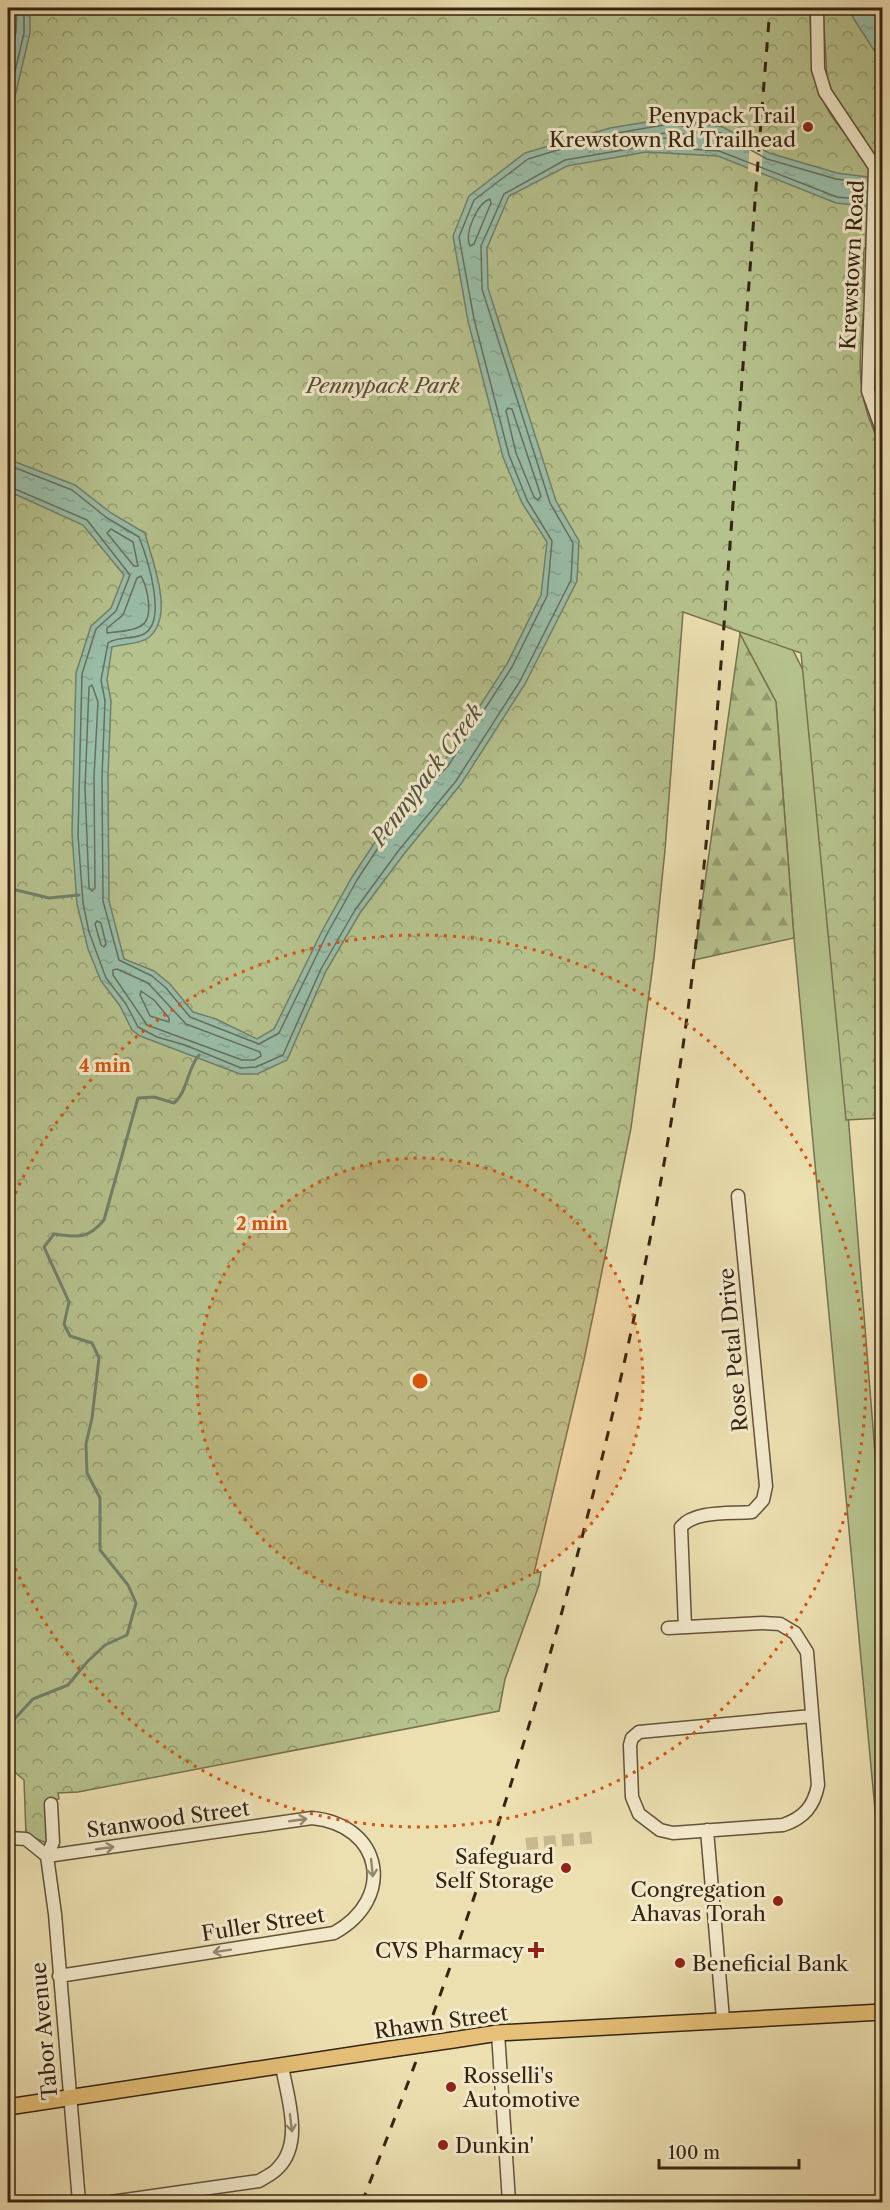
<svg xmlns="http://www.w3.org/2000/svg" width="890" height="2210" font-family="'Libre Caslon Text',serif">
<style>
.green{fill:#b6c28d;stroke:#767350;stroke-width:1.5}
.forest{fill:url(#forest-firs);stroke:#767350;stroke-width:1.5}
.park{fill:url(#park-crowns);stroke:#767350;stroke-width:1.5}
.water{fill:url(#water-ripples);stroke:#71806c;stroke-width:1.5}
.pier{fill:#ecdfb0}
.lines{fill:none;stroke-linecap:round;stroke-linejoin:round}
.shore{stroke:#67705d;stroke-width:1.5}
.stream{stroke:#71806c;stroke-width:3}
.minor-tunnel{stroke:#c7ba90;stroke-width:12;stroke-dasharray:12 6;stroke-linecap:butt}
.minor-casing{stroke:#63533a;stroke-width:15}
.major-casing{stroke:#352412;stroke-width:18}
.minor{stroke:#f3eacc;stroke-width:12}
.major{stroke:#e6c078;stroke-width:15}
.rail{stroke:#352412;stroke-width:3;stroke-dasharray:10 10;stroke-linecap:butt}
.major-bridge-casing{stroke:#352412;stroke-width:18;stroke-linecap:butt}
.major-bridge{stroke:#e6c078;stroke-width:15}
.oneway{stroke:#94876f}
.ring{fill:none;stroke:#d6540d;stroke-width:3;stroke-dasharray:3 6}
.poi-dot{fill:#8f2418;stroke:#f3eacc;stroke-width:2}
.labels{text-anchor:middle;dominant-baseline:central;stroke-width:6;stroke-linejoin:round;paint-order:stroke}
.poi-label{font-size:21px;fill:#352412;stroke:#f3eacc;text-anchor:end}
.street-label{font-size:21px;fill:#352412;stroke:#f3eacc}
.park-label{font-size:21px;font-style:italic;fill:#554c31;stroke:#f3eacc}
.water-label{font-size:22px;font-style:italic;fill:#53523f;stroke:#f3eacc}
.centre{fill:#d6540d;stroke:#f3eacc;stroke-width:3}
.ring-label{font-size:18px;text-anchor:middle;font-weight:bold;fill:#d6540d;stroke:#f3eacc;stroke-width:6;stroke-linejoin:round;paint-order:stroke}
</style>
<defs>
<pattern id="forest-firs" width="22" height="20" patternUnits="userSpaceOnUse" patternTransform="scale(1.5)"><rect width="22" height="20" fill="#b6c28d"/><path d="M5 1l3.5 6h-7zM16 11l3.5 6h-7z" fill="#959d72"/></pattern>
<pattern id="park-crowns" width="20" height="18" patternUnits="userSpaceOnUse" patternTransform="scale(1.5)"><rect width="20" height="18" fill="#b6c28d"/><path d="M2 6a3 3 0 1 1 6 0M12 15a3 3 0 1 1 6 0" fill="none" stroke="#959d72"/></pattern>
<pattern id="water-ripples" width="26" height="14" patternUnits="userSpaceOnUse" patternTransform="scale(1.5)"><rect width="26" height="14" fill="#99bda8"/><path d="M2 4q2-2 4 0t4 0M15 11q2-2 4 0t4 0" fill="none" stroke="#84a290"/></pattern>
</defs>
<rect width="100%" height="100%" fill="#ecdfb0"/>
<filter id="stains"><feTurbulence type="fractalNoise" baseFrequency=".00333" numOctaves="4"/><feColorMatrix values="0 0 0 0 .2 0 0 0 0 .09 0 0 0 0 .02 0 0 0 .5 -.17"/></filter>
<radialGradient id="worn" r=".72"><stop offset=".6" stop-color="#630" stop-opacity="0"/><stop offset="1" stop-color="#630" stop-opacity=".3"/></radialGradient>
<path class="green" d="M 743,551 L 809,682 L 848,1114 L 882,1541 L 882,1885 L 794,938 L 776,702 L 740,634 Z"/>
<path class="forest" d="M 740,634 L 776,702 L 794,938 L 694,960 Z"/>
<path class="park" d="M 8,8 L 810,8 C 811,65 811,101 854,143 L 864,138 L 835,99 L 827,78 L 823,8 L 882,8 L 882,419 L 873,382 L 874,294 L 878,293 L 880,249 L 864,248 L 863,292 L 865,293 C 861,353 851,392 882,447 L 882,1118 L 846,1120 L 801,653 L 683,612 L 665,850 L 654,957 L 631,1128 L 584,1360 L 534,1573 L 541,1572 L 539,1585 L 505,1679 L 499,1711 L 78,1792 L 58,1793 L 59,1799 L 47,1801 L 47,1843 L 26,1835 L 24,1780 L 8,1766 Z"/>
<path class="water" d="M 8,8 L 30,8 L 30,33 L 8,126 Z
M 847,8 L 882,8 L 882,63 Z
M 671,118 L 723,127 L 769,153 L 837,173 L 882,179 L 882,208 L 836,203 L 718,156 L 646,152 L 567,166 L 509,196 L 487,248 L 488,288 L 556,501 L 579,541 L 577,581 L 525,684 L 461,784 L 404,854 L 360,913 L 326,971 L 287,1060 L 257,1074 L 240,1074 L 140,1036 L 132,1030 L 120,1006 L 101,981 L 88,949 L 77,904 L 72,834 L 76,673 L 91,626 L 111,608 L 124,575 L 83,525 L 8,491 L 8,459 L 75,485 L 111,513 L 145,533 C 152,561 176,617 148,638 C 140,644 123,644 112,647 L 107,680 L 111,701 L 108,777 L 109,901 L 124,959 L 154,971 L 170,984 L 193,1012 L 216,1019 L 257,1039 L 274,1029 L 322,931 L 352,877 L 395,812 L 443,763 L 507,664 L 541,595 L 547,542 L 522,503 L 503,457 L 468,321 L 453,236 L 469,196 L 525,153 L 610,128 Z"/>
<path class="pier" d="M 750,139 L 763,146 L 761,176 L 748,171 Z"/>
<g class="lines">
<path class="shore" d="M 8,70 L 16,32 L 17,8
M 8,101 L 24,33 L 24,8
M 671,132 L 690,135 L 692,139 L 659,138 L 660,134 Z
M 490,199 L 491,203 L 474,244 L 470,246 C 464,234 477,203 490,199 Z
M 508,408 L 512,409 L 541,496 L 538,500 L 534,497 L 516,453 L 506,411 Z
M 8,465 L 72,490 L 107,518 L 139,537 C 147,557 168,621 144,634 C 133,640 118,636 108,643 L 101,680 L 105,701 L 102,777 L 103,901 L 119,960 L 152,976 L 166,988 L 190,1017 L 259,1044 L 279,1033 L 327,934 L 357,880 L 399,816 L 448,766 L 512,667 L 547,596 L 552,541 L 527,500 L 509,455 L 474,319 L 459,237 L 474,200 L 528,159 L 611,134 L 670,124 L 721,133 L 767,159 L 836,179 L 867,183
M 8,486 L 87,520 L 130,575 L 116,611 L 96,629 L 82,674 L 78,835 L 83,903 L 89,932 L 106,978 L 126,1004 L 138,1027 L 157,1037 L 185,1045 L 241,1068 L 256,1067 L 283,1055 L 321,969 L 355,910 L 399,850 L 456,781 L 520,681 L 571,580 L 573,543 L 550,503 L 482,289 L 481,246 L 504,194 L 565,160 L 646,146 L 719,151 L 837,197 L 866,200
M 111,529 L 133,542 L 138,566 L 134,566 L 107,533 Z
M 141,576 C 147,587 155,618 141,626 C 133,631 116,632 107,633 L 107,628 L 123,615 L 137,578 Z
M 92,685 L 98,702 L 94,777 L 95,888 L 92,891 L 89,888 L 85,788 L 89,687 Z
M 97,921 L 101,923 L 106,944 L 104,947 L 101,945 L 95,924 Z
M 117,969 L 148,983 L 186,1024 L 260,1052 L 261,1056 L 254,1060 L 242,1060 L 147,1025 L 113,975 L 113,970 Z
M 141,991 L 154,1000 L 169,1018 L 169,1022 L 150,1016 L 140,995 Z"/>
<path class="stream" d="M 8,888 L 49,898 L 79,895
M 8,1726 L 33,1699 L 68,1685 L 87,1662 L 105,1645 L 127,1635 L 136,1603 L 128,1585 L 100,1550 L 100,1498 L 87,1473 L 86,1444 L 92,1418 L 99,1358 L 92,1343 L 70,1336 L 64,1324 L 69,1302 L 44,1247 L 54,1234 C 78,1237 87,1240 104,1220 L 138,1098 L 154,1097 L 174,1103 C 188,1091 187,1069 199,1055"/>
<path class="minor-tunnel" d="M 526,1844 L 596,1837"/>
<defs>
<path id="minor" d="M 817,8 L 818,69 L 825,92 L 875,167 L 868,391 L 882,430
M 685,1627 L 681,1527 C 695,1510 731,1514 752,1512 L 763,1500 L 766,1486 L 738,1196
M 668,1628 L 762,1623 L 780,1624 L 795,1633 L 807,1652 L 818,1785 C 814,1806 804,1818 783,1825 L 673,1833 L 660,1830 L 639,1814 L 632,1797 L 630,1745 L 632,1738 L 639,1732 L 812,1716
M 707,1830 L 723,2019
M 8,1838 L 26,1839 L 47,1856
M 47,1856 L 312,1818 C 383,1825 396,1899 334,1933 L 59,1976
M 47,1856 L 55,1914 L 79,2202
M 47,1856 L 53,1842 L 51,1804
M 498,2033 L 509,2202
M 111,2202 L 259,2181 C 265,2177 273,2174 278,2168 C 304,2142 287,2097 282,2066"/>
<path id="major" d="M 453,2040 L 498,2033 L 882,2012
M 8,2107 L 391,2049"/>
</defs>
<use href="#minor" class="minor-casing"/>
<use href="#major" class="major-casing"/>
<use href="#minor" class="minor"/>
<use href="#major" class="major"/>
<path class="rail" d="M 362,2202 C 509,1832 623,1447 682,1053 C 702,915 712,777 723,638 C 739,428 753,217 770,8"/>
<defs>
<path id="major-bridge" d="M 391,2049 L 453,2040"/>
</defs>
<use href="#major-bridge" class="major-bridge-casing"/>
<use href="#major-bridge" class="major-bridge"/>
</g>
<defs><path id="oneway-shaft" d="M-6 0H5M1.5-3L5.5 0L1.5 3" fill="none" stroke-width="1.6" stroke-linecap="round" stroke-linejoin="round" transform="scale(1.5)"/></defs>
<g class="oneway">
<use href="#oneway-shaft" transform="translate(298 1820) rotate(-8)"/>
<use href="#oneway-shaft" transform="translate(105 1848) rotate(-8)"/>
<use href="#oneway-shaft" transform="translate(372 1868) rotate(84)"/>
<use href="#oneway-shaft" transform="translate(222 1951) rotate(171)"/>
<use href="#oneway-shaft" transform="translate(291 2123) rotate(83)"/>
</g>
<circle cx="420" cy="1381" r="223" fill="#d6540d" fill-opacity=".12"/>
<g class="ring">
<circle cx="420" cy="1381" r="223"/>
<path d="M8 1210A446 446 0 1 1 8 1552"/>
</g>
<g class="poi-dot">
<circle cx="808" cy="127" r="6"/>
<circle cx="566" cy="1868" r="6"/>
<circle cx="778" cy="1901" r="6"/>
<path d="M533 1941h6v6h6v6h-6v6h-6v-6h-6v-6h6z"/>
<circle cx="680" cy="1963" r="6"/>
<circle cx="451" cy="2087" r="6"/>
<circle cx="443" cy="2145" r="6"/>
</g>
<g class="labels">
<g class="poi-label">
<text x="796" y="115">Penypack Trail<tspan x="796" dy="24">Krewstown Rd Trailhead</tspan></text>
<text x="554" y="1856">Safeguard<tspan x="554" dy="24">Self Storage</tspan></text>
<text x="766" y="1889">Congregation<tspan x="766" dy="24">Ahavas Torah</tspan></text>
<text x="524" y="1950">CVS Pharmacy</text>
<text x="692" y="1963" text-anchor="start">Beneficial Bank</text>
<text x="463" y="2075" text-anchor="start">Rosselli's<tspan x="463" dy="24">Automotive</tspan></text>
<text x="455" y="2145" text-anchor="start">Dunkin'</text>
</g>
<g class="street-label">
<text transform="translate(852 265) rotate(-87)">Krewstown Road</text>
<text transform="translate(733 1350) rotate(-95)">Rose Petal Drive</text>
<text transform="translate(168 1819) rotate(-8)">Stanwood Street</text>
<text transform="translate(263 1924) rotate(-9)">Fuller Street</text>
<text transform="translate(441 2022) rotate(-8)">Rhawn Street</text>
<text transform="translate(44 2031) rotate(-95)">Tabor Avenue</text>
</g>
<g class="park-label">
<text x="383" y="385">Pennypack Park</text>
</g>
<g class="water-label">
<text transform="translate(427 775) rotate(-53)">Pennypack Creek</text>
</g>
</g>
<circle cx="420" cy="1381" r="9" class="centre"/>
<g class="ring-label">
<text x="105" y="1072">4 min</text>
<text x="262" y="1230">2 min</text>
</g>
<rect width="890" height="2210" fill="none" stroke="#ecdfb0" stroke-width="30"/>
<rect x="9" y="9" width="872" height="2192" fill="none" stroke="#352412" stroke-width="3"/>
<rect x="15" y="15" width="860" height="2180" fill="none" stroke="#352412" stroke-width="1.5"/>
<path d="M659 2159v9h140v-9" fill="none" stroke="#352412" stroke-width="3"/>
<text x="668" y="2159" font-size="18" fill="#352412" stroke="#f3eacc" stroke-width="4.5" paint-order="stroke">100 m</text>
<rect width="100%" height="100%" filter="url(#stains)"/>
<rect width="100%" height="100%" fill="url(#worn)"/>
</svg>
